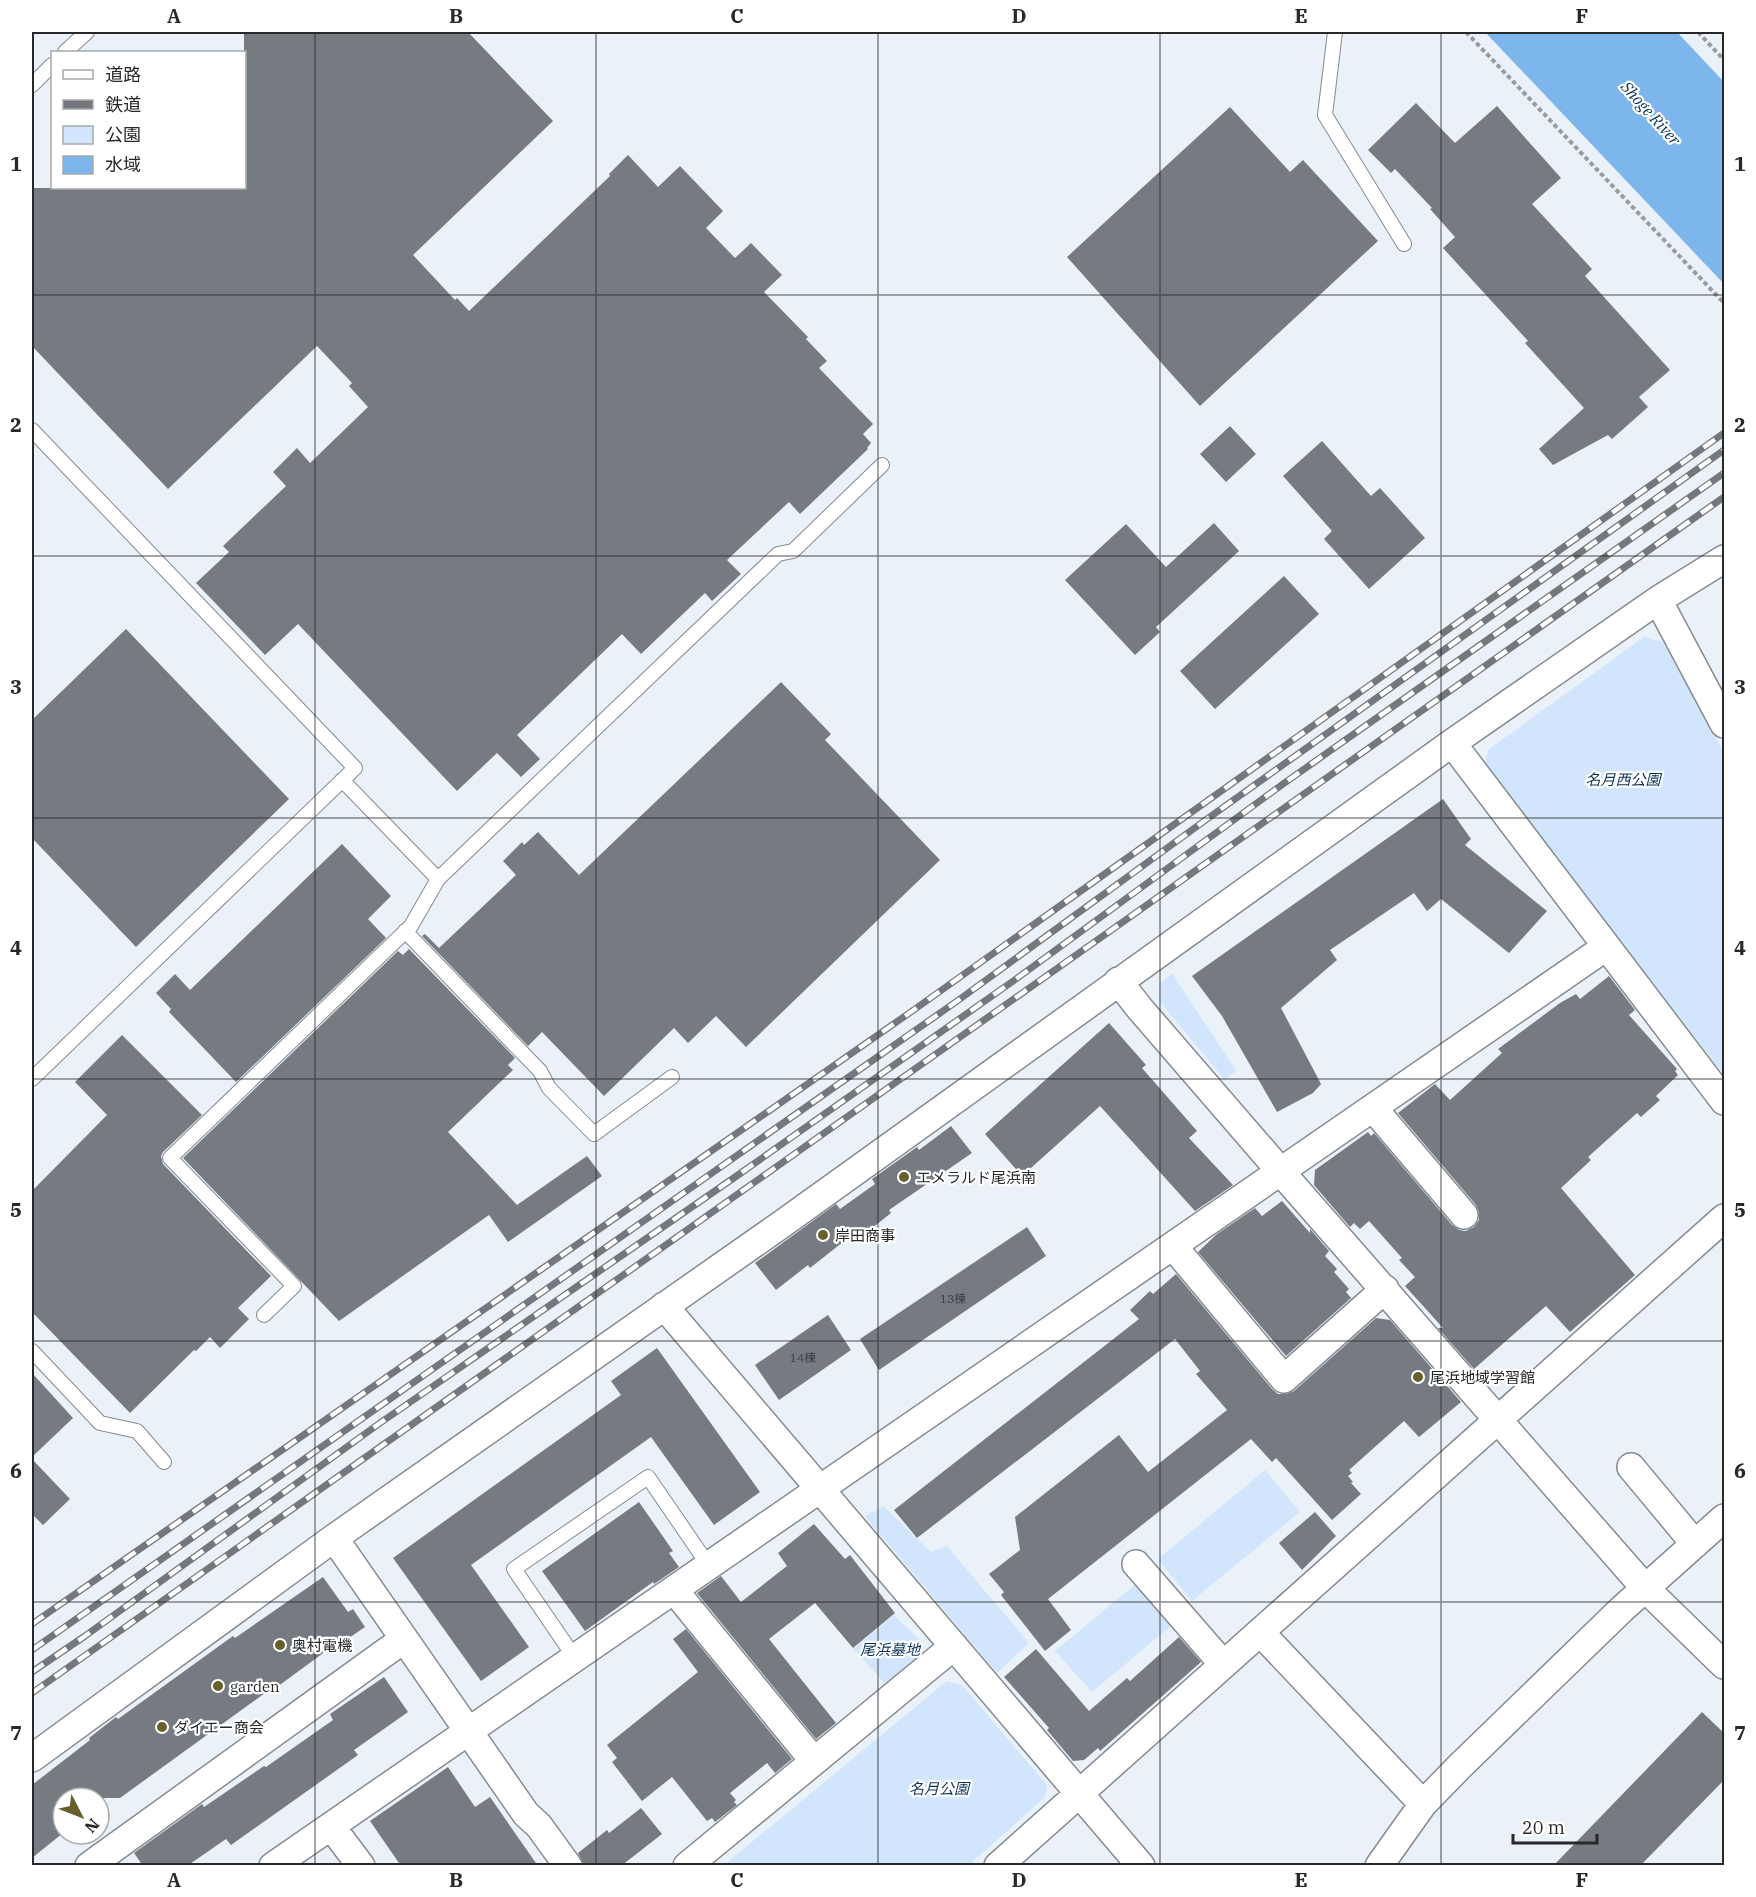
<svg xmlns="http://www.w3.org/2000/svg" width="1756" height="1897" font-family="'IBM Plex Serif','Noto Sans JP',serif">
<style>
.green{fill:#d1e6fc}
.water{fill:#7db5ed}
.building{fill:#757b81}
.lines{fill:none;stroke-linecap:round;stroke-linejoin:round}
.service-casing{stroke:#858b91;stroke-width:16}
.minor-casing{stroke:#858b91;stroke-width:30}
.path{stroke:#989ca1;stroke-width:4;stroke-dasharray:4.5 3;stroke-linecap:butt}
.service{stroke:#fff;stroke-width:14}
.minor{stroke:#fff;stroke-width:27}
.rail-casing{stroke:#74777b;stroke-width:7}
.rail{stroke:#fff;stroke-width:4.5;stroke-dasharray:14;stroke-linecap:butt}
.grid{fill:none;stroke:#26282a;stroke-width:1.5;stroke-opacity:0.55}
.poi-dot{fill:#685f2b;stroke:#fff;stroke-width:2}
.labels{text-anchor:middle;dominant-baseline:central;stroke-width:4.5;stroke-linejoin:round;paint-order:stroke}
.number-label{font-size:12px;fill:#3a3d40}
.park-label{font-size:15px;font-style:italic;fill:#0a3357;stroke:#fff}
.poi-label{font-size:15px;fill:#26282a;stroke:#fff;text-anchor:start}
.water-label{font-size:16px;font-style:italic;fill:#052f53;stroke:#fff}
.neatline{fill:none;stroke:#26282a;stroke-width:2}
.grid-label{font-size:20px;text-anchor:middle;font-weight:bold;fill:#26282a}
</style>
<rect width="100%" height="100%" fill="#ebf1f8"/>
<path class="green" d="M 1644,637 L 1663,642 L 1724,753 L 1724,1075 L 1484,764 L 1489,749 Z
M 1172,973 L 1236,1071 L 1225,1080 L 1159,1001 L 1159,985 Z
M 1265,1470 L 1300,1512 L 1192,1601 L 1158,1559 Z
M 883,1506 L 931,1552 L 947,1546 L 1029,1643 L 997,1673 L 865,1516 Z
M 1137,1583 L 1172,1625 L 1092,1692 L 1055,1651 Z
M 894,1615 L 920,1640 L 918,1656 L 886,1685 L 854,1649 Z
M 947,1681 L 962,1685 L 1047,1785 L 1045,1797 L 969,1865 L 724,1865 Z"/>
<path class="water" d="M 1485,32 L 1677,32 L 1724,82 L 1724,284 Z"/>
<path class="building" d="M 244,32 L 468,32 L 553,121 L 413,255 L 455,300 L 457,298 L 469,311 L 610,176 L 609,174 L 628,155 L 658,187 L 680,166 L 723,211 L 706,228 L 735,258 L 751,243 L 782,275 L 764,292 L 808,337 L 806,339 L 827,361 L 819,368 L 873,424 L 863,434 L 871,443 L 867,448 L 868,449 L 800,514 L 789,502 L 727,560 L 741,574 L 712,601 L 705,593 L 641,654 L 622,634 L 517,735 L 540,759 L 521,777 L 497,753 L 457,791 L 298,624 L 265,655 L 196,583 L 229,552 L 223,546 L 286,486 L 273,472 L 297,448 L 310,463 L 368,407 L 349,386 L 352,383 L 317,346 L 168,489 L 32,346 L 32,188 L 244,188 Z
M 1416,103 L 1455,143 L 1497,106 L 1561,178 L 1532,204 L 1592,269 L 1585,276 L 1670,370 L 1639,397 L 1648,407 L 1612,439 L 1608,435 L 1553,465 L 1539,449 L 1584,408 L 1525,343 L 1528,341 L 1443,248 L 1455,237 L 1430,209 L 1432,208 L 1395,169 L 1391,173 L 1368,150 Z
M 1230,107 L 1290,172 L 1303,160 L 1378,241 L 1200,406 L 1067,257 Z
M 1230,426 L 1256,454 L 1226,482 L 1200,454 Z
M 1322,441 L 1371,496 L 1380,488 L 1425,538 L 1369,589 L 1324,539 L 1332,531 L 1283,476 Z
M 1214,523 L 1239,551 L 1156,627 L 1160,632 L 1135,655 L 1065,580 L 1126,524 L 1166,567 Z
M 1284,576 L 1319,614 L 1215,709 L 1180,671 Z
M 126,629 L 289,799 L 136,947 L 32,838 L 32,720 Z
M 781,682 L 831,734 L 825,740 L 940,860 L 746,1047 L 716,1016 L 688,1043 L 674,1028 L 604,1096 L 542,1032 L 528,1046 L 422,936 L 425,934 L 439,948 L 516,875 L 503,861 L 522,842 L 524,845 L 538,832 L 579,875 Z
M 1443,799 L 1471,839 L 1465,845 L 1547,911 L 1509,953 L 1441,899 L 1427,911 L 1414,893 L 1330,950 L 1337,960 L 1281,1008 L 1321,1084 L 1313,1093 L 1277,1112 L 1222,1016 L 1192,976 Z
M 342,844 L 391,896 L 368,919 L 386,938 L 236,1082 L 169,1012 L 171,1009 L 156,993 L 175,974 L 190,990 Z
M 409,949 L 515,1058 L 508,1065 L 513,1070 L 448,1132 L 517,1205 L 587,1156 L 602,1176 L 508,1242 L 489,1215 L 339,1321 L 183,1158 L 398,951 L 403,955 Z
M 1609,976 L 1635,1010 L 1629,1015 L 1677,1069 L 1675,1071 L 1678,1075 L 1656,1096 L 1660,1100 L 1641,1117 L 1637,1113 L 1588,1157 L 1591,1160 L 1561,1188 L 1635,1275 L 1570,1332 L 1546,1306 L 1474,1369 L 1438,1328 L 1443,1328 L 1405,1286 L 1415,1277 L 1399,1260 L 1402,1258 L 1369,1221 L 1360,1229 L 1354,1223 L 1350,1227 L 1314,1185 L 1315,1170 L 1368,1132 L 1371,1136 L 1374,1133 L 1452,1225 L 1459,1230 L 1466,1231 L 1474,1227 L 1479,1220 L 1479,1212 L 1476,1205 L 1398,1113 L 1435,1084 L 1450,1100 L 1502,1053 L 1498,1049 L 1560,1003 L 1576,994 L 1580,999 Z
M 1109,1023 L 1146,1065 L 1142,1068 L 1197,1131 L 1189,1138 L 1233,1185 L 1195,1211 L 1100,1106 L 1022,1176 L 985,1134 Z
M 122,1035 L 202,1115 L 163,1152 L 161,1156 L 163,1164 L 271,1276 L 238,1308 L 249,1319 L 220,1348 L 210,1337 L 196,1351 L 194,1350 L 130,1413 L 32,1312 L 32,1191 L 107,1115 L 75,1082 Z
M 951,1126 L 972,1153 L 889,1210 L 891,1213 L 866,1233 L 862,1227 L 810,1268 L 808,1265 L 776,1290 L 755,1263 L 836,1204 L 840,1209 L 875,1184 L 872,1179 L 917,1147 L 919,1150 Z
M 1282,1201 L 1310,1233 L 1310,1229 L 1329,1251 L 1325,1256 L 1337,1269 L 1334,1272 L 1349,1289 L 1346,1292 L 1351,1298 L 1286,1356 L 1198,1252 L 1217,1234 L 1255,1208 L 1262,1216 Z
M 1027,1227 L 1046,1256 L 879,1370 L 860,1339 Z
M 1176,1274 L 1272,1389 L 1278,1394 L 1286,1394 L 1294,1391 L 1376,1318 L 1390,1320 L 1461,1402 L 1419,1437 L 1404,1421 L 1349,1470 L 1352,1473 L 1348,1476 L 1353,1482 L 1351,1483 L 1361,1494 L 1332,1520 L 1276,1458 L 1272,1462 L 1251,1439 L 1048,1599 L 1071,1630 L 1045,1651 L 1001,1595 L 1004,1592 L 989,1574 L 1020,1550 L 1015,1517 L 1119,1435 L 1148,1472 L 1227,1410 L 1196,1374 L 1200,1371 L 1175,1339 L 917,1538 L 894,1510 L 1139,1319 L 1130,1310 L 1150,1291 L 1153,1294 Z
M 828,1315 L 851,1350 L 779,1400 L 755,1365 Z
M 657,1348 L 760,1492 L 714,1525 L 651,1437 L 471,1565 L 529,1647 L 481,1681 L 393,1558 L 621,1395 L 611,1381 Z
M 32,1373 L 73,1418 L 32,1457 Z
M 32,1459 L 70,1499 L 43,1525 L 32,1514 Z
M 639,1502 L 673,1551 L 669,1553 L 679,1567 L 654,1584 L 653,1582 L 585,1631 L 542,1571 Z
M 1315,1512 L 1336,1536 L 1302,1570 L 1279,1543 Z
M 814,1524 L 845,1559 L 850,1555 L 895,1613 L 853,1648 L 815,1603 L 769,1639 L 836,1723 L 816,1739 L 697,1593 L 721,1576 L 741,1602 L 787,1566 L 778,1553 Z
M 323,1577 L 348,1612 L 353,1609 L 365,1627 L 327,1653 L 326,1651 L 277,1687 L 276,1685 L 120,1798 L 63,1798 L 63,1833 L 32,1858 L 32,1785 L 90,1740 L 89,1738 L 116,1717 L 118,1719 L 233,1636 L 235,1638 Z
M 686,1629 L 792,1759 L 775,1773 L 767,1763 L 730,1793 L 736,1800 L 734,1802 L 737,1805 L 715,1822 L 712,1818 L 707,1821 L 672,1777 L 642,1801 L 612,1762 L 617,1758 L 607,1745 L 698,1672 L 673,1639 Z
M 1179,1637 L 1201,1662 L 1100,1751 L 1098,1748 L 1084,1760 L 1073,1761 L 1047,1730 L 1049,1728 L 1004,1677 L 1036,1649 L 1089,1711 L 1127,1678 L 1130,1681 Z
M 384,1677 L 408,1712 L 354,1750 L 358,1755 L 231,1845 L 226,1839 L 187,1866 L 143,1866 L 134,1853 L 202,1804 L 204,1807 L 264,1766 L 266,1767 L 333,1720 L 330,1714 Z
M 1702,1712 L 1725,1734 L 1725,1779 L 1640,1866 L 1553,1866 Z
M 448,1767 L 475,1807 L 490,1797 L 538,1866 L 401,1866 L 370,1821 Z
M 641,1808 L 662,1834 L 621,1866 L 584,1866 L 578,1853 L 607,1830 L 609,1833 Z"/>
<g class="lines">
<defs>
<path id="service" d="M 1335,32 L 1325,115 L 1404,244
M 65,52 L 87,32
M 32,85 L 52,65
M 32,430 L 355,768 L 32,1079
M 342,780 L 438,879 L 778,554 L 793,551 L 882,465
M 405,931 L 540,1071 L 549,1088 L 594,1134 L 672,1077
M 264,1315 L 294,1286 L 170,1158 L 411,926 L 438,879
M 32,1351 L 100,1423 L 137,1431 L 164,1462
M 575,1658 L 514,1569 L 648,1477 L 709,1566"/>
<path id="minor" d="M 1658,600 L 1724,724
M 1452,743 L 1724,1101
M 1118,981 L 1141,1010 L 1281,1172 L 1645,1588 L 1724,1665
M 1373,1108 L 1464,1215
M 1173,1246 L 1284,1379 L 1385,1289
M 664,1306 L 1141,1866
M 1631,1467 L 1695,1544
M 334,1538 L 526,1814 L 539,1826 L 568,1866
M 1136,1564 L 1223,1664
M 674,1590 L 814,1761
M 1260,1632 L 1423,1804
M 32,1758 L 334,1538 L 782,1224 L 1452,743 L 1658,600 L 1724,559
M 331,1826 L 361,1866
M 89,1866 L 404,1639
M 273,1866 L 1606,947
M 687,1866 L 954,1646
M 998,1866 L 1724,1218
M 1379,1866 L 1423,1804 L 1460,1766 L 1622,1609 L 1724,1518"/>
</defs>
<use href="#service" class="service-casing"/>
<use href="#minor" class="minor-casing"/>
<path class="path" d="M 1466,32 L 1724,303
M 1698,32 L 1724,60"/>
<use href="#service" class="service"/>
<use href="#minor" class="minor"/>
<defs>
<path id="rail" d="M 32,1624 L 908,1014 L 1724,433
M 32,1650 L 960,999 L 1207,819 L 1724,450
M 32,1672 L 85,1636 L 380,1423 L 738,1175 L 1016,979 L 1283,784 L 1724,473
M 32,1693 L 1724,497"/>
</defs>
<use href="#rail" class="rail-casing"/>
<use href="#rail" class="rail"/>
</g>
<path class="grid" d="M 315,32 L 315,1866M 596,32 L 596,1866M 878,32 L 878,1866M 1160,32 L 1160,1866M 1441,32 L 1441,1866M 32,295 L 1724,295M 32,556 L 1724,556M 32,818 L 1724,818M 32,1079 L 1724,1079M 32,1341 L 1724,1341M 32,1602 L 1724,1602"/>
<g class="poi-dot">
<circle cx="904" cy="1177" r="6"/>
<circle cx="823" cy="1235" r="6"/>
<circle cx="1418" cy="1377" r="6"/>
<circle cx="280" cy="1645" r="6"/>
<circle cx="218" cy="1686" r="6"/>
<circle cx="162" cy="1727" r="6"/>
</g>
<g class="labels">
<g class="number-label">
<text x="953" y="1298">13棟</text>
<text x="803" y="1357">14棟</text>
</g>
<g class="park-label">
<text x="1623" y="779">名月西公園</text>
<text x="890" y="1649">尾浜墓地</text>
<text x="939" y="1788">名月公園</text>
</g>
<g class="poi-label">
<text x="916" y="1177">エメラルド尾浜南</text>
<text x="835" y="1235">岸田商事</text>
<text x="1430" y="1377">尾浜地域学習館</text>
<text x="292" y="1645">奥村電機</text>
<text x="230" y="1686">garden</text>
<text x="174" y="1727">ダイエー商会</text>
</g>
<g class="water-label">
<text transform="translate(1651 113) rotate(48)">Shoge River</text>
</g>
</g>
<rect width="1756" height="1897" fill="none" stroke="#ffffff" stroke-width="66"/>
<rect x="51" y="51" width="195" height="138" fill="#ffffff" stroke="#a8a9aa" stroke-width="1.5"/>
<rect x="63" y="70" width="30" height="9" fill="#ffffff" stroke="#a8a9aa" stroke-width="1.5"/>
<text x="105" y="81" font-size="18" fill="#26282a">道路</text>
<rect x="63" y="100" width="30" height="9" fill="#74777b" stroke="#a8a9aa" stroke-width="1.5"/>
<text x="105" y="111" font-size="18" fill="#26282a">鉄道</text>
<rect x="63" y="126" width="30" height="18" fill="#d1e6fc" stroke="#a8a9aa" stroke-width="1.5"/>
<text x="105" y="141" font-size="18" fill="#26282a">公園</text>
<rect x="63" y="156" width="30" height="18" fill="#7db5ed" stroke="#a8a9aa" stroke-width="1.5"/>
<text x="105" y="171" font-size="18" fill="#26282a">水域</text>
<g transform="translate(81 1816) rotate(132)"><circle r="28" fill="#ffffff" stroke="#a8a9aa" stroke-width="1.5"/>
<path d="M0-4.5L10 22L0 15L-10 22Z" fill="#685f2b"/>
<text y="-9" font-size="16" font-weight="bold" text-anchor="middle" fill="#26282a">N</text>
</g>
<path d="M1513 1834v9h84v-9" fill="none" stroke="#26282a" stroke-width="3"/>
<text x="1522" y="1834" font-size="18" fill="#26282a" stroke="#ffffff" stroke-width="4.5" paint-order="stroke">20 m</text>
<rect x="33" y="33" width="1690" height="1831" class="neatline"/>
<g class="grid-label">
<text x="174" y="23">A</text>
<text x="456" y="23">B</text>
<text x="737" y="23">C</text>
<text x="1019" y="23">D</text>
<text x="1301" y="23">E</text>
<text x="1582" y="23">F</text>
<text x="16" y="171">1</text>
<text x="1740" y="171">1</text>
<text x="16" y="432">2</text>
<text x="1740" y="432">2</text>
<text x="16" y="694">3</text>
<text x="1740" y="694">3</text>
<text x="16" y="955">4</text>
<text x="1740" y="955">4</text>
<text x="16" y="1217">5</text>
<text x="1740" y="1217">5</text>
<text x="16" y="1478">6</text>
<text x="1740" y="1478">6</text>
<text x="16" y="1740">7</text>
<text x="1740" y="1740">7</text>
<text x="174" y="1887">A</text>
<text x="456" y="1887">B</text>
<text x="737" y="1887">C</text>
<text x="1019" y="1887">D</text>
<text x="1301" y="1887">E</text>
<text x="1582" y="1887">F</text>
</g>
</svg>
